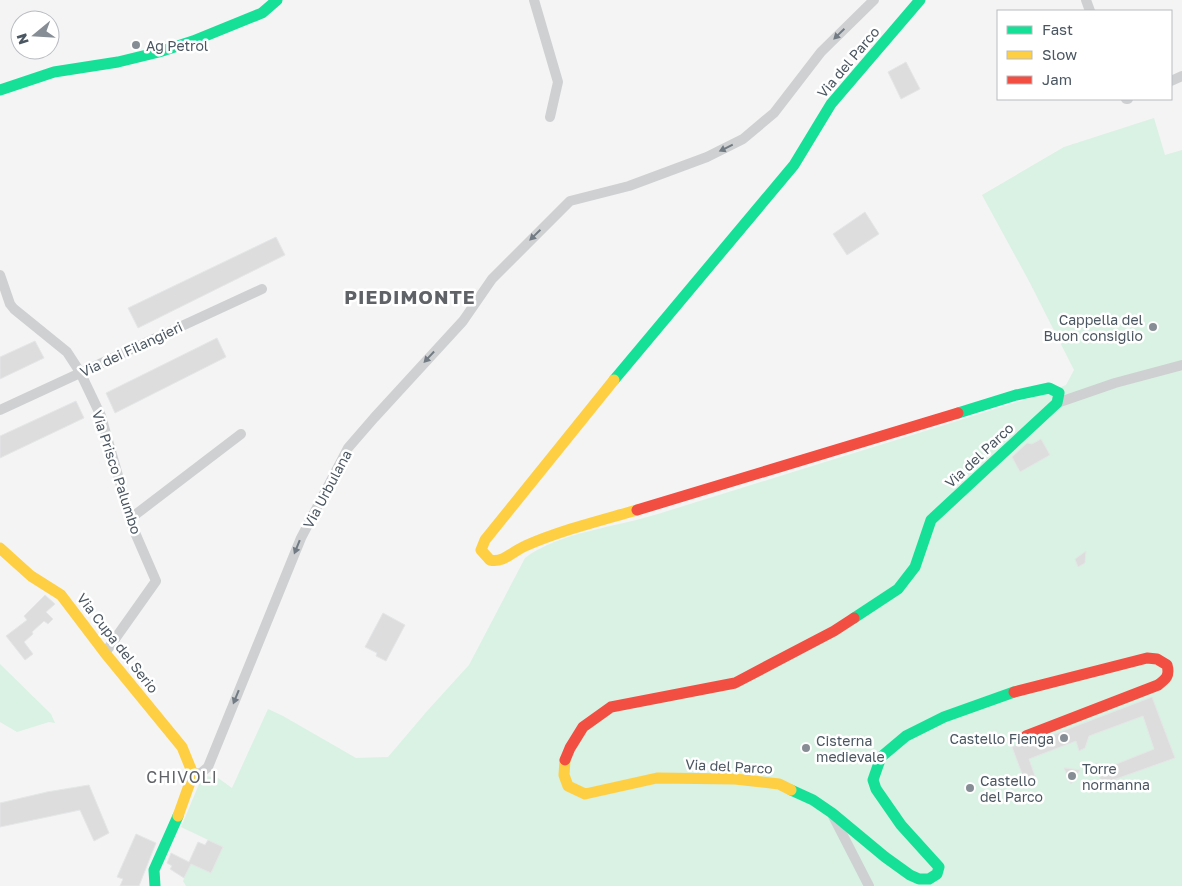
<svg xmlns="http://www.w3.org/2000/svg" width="1182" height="886" font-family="'Golos Text',sans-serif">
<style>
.green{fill:#d9f2e3}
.building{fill:#ddddde;stroke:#e5e6e7}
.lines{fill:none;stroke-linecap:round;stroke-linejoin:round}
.street{stroke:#ced0d2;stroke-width:10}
.fast{stroke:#16e098;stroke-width:11}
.slow{stroke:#ffcf43;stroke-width:11}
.jam{stroke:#f24e42;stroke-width:11}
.oneway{fill:#727b83}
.poi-dot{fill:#868d94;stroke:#fff;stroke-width:2}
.labels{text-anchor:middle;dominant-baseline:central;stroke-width:5;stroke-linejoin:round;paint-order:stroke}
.poi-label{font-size:14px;fill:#4a5661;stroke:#fff;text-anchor:start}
.street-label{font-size:14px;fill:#4a5661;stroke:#fff}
.quarter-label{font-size:16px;letter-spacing:1px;fill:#5f6368;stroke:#fff}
.district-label{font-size:19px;font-weight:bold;letter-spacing:1px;fill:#5f6368;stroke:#fff}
</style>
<rect width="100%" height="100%" fill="#f4f4f4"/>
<path class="green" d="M 1154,118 L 1165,155 L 1182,150 L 1182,886 L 186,886 L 183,881 L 191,863 L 211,873 L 223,847 L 181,827 L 200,782 L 206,776 L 218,778 L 232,788 L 268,709 L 283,716 L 356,758 L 388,757 L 428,710 L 469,665 L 525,558 C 559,532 617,527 658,514 C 787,474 916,434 1046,393 L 1066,385 L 1074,370 L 1030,283 L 982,195 L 1064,147 Z
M 0,664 L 51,714 L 55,723 L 49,722 L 17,732 L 0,722 Z"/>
<path class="building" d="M 906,62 L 920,89 L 901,99 L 888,72 Z
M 865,212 L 879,234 L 847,255 L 833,234 Z
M 276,237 L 285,255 L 138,328 L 128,308 Z
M 217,338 L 226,357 L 115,413 L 106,393 Z
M 35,341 L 44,358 L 0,379 L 0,357 Z
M 76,401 L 84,418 L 0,458 L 0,436 Z
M 1041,439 L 1050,455 L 1020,472 L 1012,457 L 1027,443 L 1032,444 Z
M 1086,551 L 1085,563 L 1078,567 L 1075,559 Z
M 45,595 L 55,604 L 46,612 L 53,619 L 48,624 L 44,621 L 32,632 L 33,634 L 24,642 L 33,654 L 25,660 L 6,636 L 27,620 L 24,616 Z
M 383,613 L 405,625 L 386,661 L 376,656 L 377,653 L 365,647 Z
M 1152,697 L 1175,758 L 1102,784 L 1095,763 L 1114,765 L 1154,749 L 1143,716 L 1089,736 L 1085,748 L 1079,751 L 1076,741 L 1029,759 L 1036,779 L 1025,782 L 1012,747 L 1021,743 L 1029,744 Z
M 1064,768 L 1080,770 L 1071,784 Z
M 89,785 L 109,833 L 94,841 L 80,810 L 0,827 L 0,803 L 47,792 Z
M 136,834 L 156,843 L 139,886 L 120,886 L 123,879 L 117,877 Z
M 208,840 L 223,847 L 211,873 L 191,864 L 184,878 L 170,869 L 172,866 L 167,863 L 171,853 L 189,862 L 198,842 L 205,845 Z"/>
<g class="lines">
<path class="street" d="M 534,0 L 558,82 L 550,117
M 1086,0 L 1090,11
M 1171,81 L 1182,76
M 1126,99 L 1128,99
M 0,275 L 10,304 L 14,309 L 67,352 L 80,372 L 101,416 L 133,528 L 156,581 L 105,653
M 1057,403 L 1115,383 L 1182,365
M 0,410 L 262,289
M 131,518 L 241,434
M 193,774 L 201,773 L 208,767 L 301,538 L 348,448 L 374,418 L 463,321 L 492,279 L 570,201 L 629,186 L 707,157 L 743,139 L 774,113 L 821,52 L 874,0
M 833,816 L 869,886"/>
<path class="fast" d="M 0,90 L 54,72 L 118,62 L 159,52 L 193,41 L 262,13 L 277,0
M 614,380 L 794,165 L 831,104 L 920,0
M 854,618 L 898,589 L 915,567 L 931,520 L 1057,403 L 1059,393 L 1049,388 L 1016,395 L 958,413
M 791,790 L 813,800 L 832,813 L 885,857 L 910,875 L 919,879 L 929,879 L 937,874 L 939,867 L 901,825 L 876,789 L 873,780 L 881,757 L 906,736 L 944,717 L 1014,692
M 155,886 L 154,870 L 178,816"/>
<path class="slow" d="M 614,380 L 485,540 L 481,550 L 490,560 C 504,563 513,551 525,546 C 561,530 599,521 637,510
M 0,548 L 31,576 L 61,595 L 105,653 L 182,747 L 193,774 L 178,816
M 565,760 L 564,775 L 568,786 L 585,794 L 657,778 L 735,779 L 779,784 L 791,790"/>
<path class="jam" d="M 637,510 L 958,413
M 1014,692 L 1147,658 L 1157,659 L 1167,665 C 1170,676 1166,679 1158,685 L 1026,736
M 565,760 L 570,748 L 583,727 L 611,707 L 735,683 L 834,631 L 854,618"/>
</g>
<defs><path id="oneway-solid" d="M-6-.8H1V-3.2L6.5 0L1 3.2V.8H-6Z" transform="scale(1.25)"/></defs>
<g class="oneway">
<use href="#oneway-solid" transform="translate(839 34) rotate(136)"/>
<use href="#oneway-solid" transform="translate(726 148) rotate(154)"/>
<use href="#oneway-solid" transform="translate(535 235) rotate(136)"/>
<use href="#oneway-solid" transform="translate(429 357) rotate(133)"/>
<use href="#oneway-solid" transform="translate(297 547) rotate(112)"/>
<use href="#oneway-solid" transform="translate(236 697) rotate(112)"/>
</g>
<g class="poi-dot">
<circle cx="136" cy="45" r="5"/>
<circle cx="1153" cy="327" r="5"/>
<circle cx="1064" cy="738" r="5"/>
<circle cx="806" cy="748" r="5"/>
<circle cx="1072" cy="776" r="5"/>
<circle cx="970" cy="788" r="5"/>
</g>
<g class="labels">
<g class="poi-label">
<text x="146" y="45">Ag Petrol</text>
<text x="1143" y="319" text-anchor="end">Cappella del<tspan x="1143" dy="16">Buon consiglio</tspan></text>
<text x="1054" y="738" text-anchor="end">Castello Fienga</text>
<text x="816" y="740">Cisterna<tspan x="816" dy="16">medievale</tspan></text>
<text x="1082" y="768">Torre<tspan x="1082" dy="16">normanna</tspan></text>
<text x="980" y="780">Castello<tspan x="980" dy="16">del Parco</tspan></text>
</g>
<g class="street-label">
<text transform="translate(848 62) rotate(-50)">Via del Parco</text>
<text transform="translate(131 349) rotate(-25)">Via dei Filangieri</text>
<text transform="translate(979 455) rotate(-43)">Via del Parco</text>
<text transform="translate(117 472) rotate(72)">Via Prisco Palumbo</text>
<text transform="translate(327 489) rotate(-62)">Via Urbulana</text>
<text transform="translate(118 643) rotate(52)">Via Cupa del Serio</text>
<text transform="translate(729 766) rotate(3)">Via del Parco</text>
</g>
<g class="quarter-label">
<text x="182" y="777">CHIVOLI</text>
</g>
<g class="district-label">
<text x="410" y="296">PIEDIMONTE</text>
</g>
</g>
<rect x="997" y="10" width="175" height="90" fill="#ffffff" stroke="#b7bbc0"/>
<rect x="1007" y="26" width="25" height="8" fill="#16e098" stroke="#b7bbc0"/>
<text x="1042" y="35" font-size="15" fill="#4a5661">Fast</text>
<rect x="1007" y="51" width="25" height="8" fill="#ffcf43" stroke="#b7bbc0"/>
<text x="1042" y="60" font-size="15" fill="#4a5661">Slow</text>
<rect x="1007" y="76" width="25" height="8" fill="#f24e42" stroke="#b7bbc0"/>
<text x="1042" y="85" font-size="15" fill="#4a5661">Jam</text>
<g transform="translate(35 35) rotate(252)"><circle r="24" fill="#ffffff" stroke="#b7bbc0"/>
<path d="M0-4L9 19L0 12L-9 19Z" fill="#868d94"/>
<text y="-8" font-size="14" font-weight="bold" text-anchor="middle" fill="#4a5661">N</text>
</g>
</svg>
